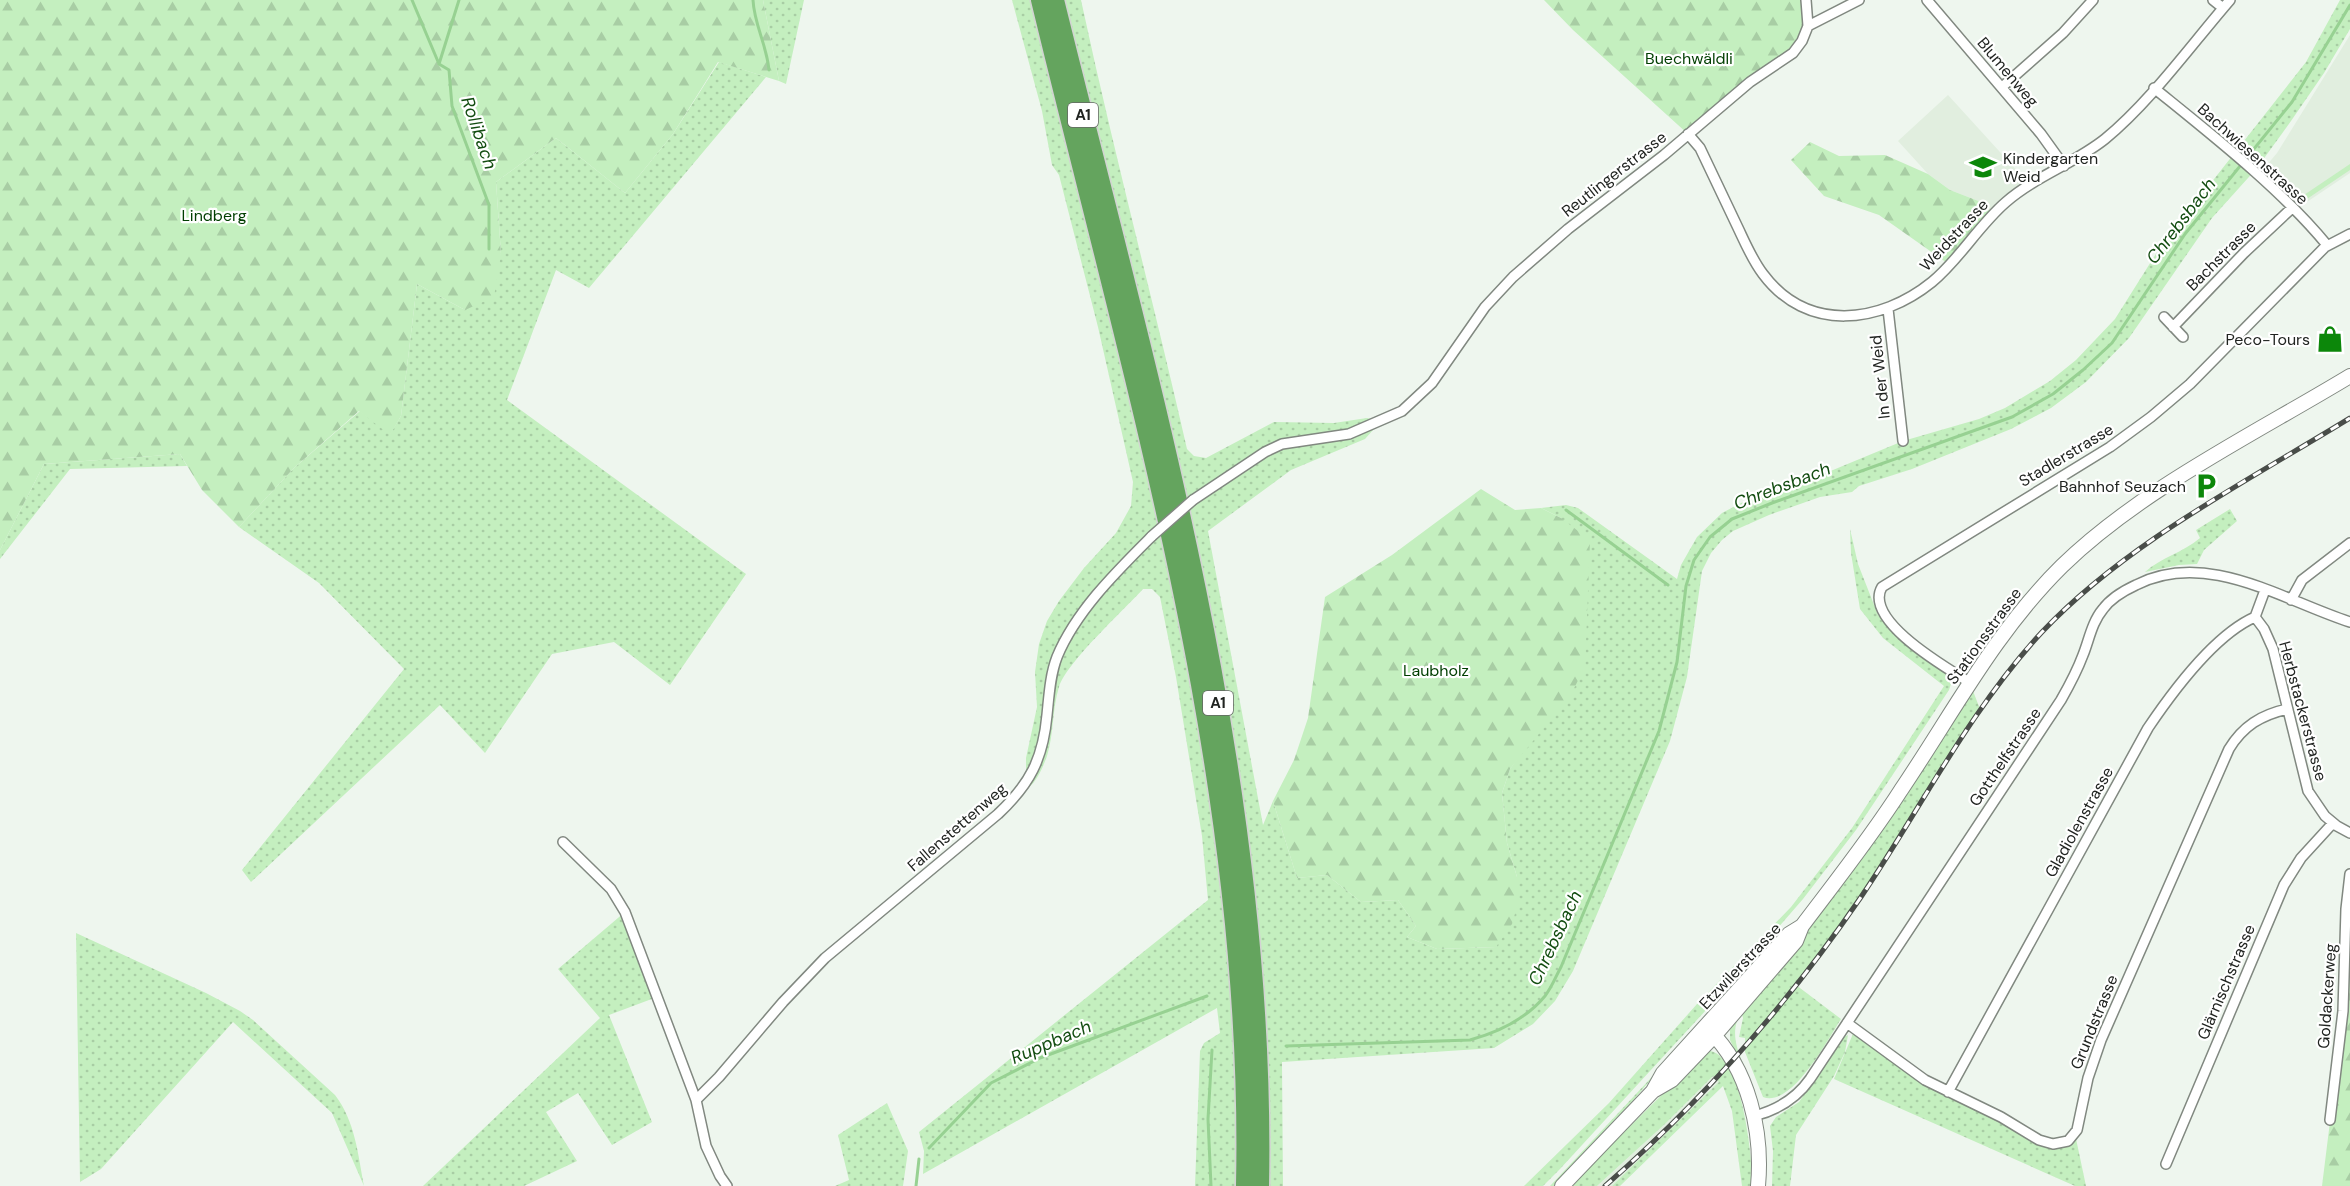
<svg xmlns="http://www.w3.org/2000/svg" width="2350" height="1186" font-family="'DM Sans',sans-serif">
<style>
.built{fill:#e1eedf}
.grass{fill:url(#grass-dots)}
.forest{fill:url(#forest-firs)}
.pitch{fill:#c4efbf}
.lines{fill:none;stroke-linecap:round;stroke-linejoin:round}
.stream{stroke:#97d192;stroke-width:3}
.street-casing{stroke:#818880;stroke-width:12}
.secondary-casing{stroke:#818880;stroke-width:16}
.highway-casing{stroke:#d3d3d3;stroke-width:21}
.street{stroke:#fff;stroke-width:9}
.secondary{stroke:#fff;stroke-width:14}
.highway{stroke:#64a45e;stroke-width:18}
.rail-casing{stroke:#494d49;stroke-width:5}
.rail{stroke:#fff;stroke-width:3;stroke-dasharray:9;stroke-linecap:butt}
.street-bridge-casing{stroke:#818880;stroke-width:12;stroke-linecap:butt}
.street-bridge{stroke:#fff;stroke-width:9}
.labels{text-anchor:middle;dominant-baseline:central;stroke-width:4.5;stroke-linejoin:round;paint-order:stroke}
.shield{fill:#fff;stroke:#646664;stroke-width:1.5}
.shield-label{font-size:15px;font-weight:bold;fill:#212421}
.park-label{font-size:16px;fill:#003e00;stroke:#fff}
.street-label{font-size:16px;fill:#212421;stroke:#fff}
.poi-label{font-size:16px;fill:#212421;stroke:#fff;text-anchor:end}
.water-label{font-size:18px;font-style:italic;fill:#134d11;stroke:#fff}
</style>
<defs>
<pattern id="grass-dots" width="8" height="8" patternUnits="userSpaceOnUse" patternTransform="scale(1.5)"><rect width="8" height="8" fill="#c4efbf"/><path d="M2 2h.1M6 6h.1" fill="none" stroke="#a8cda4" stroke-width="1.8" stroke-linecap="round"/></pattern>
<pattern id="forest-firs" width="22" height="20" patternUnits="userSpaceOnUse" patternTransform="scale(1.5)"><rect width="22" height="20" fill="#c4efbf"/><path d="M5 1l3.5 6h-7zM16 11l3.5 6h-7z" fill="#a8cda4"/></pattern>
</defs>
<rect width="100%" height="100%" fill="#eef6ee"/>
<path class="built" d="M 2350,35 L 2350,173 L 2301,206 L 2261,172 L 2277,153 Z
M 1948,95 L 2030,185 L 1992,214 L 1981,202 L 1950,190 L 1928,174 L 1898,141 Z
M 1713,1076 L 1720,1082 L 1651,1151 L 1612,1186 L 1597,1186 L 1666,1123 Z"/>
<path class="grass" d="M 763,0 L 804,0 L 786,84 L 779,81 Z
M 1012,0 L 1081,0 C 1113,150 1153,299 1187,449 L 1194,456 L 1206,458 L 1274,422 L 1334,423 L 1367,418 L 1381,421 L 1365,439 L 1291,470 L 1208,531 L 1263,825 L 1273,801 L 1297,878 L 1327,875 L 1361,902 L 1398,900 L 1416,926 L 1407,937 L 1437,949 L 1496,947 L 1517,877 L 1507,843 L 1502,793 L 1510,769 L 1523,751 L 1561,518 L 1541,508 L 1566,505 L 1578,508 L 1677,579 L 1681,565 L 1697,537 L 1722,513 L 1743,502 L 1833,470 L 1903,441 L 1979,419 L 2005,408 L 2050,381 L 2076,360 L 2115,319 L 2159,249 L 2306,62 L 2340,0 L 2350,0 L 2350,29 L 2324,73 L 2291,121 L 2257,168 L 2212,218 L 2129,338 L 2086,382 L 2051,408 L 2011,429 L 1912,469 L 1859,486 L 1852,492 L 1820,497 L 1769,515 L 1733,531 L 1722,540 L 1711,553 L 1702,571 L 1687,677 L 1670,741 L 1573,971 L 1555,1001 L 1533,1024 L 1494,1048 L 1282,1062 L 1283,1186 L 1195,1186 L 1200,1051 L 1204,1043 L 1220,1033 L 1217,1008 L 923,1174 L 924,1151 L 919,1132 L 1208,900 L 1202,836 L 1176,677 L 1160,597 L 1152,589 L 1143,589 C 1123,611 1067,662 1059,687 C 1052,709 1054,734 1047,756 C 1042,769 1035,788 1021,791 L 1026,771 L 1026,758 L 1037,707 L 1035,672 L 1039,644 L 1047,621 L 1059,601 L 1084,568 L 1116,533 L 1131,506 L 1133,482 L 1098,327 L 1059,175 L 1052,165 L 1042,111 Z
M 719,62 L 766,77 L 589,288 L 556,270 L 507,400 L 746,574 L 670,685 L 614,642 L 552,654 L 485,753 L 440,705 L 251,882 L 242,870 L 404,669 L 319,583 L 239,527 L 294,468 L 360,411 L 390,434 L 401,416 L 417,284 L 465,310 L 501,254 L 496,182 L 556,138 L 625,193 L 673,134 Z
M 180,454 L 187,466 L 70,469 L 0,559 L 0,550 L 44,464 Z
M 2230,509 L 2237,521 L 2204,550 L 2197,564 L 2179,565 L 2145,572 C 2162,557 2182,553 2200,538 L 2196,530 Z
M 1850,529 L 1858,564 L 1878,615 L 1915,653 L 1946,673 L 1951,684 L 1949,690 L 1856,830 L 1803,899 L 1718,997 L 1560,1169 L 1543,1186 L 1524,1186 L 1609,1103 L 1697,1004 L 1791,907 L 1852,828 L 1944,686 L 1883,638 L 1860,609 L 1851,553 Z
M 1973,691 L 1980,709 L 1861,896 L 1796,985 L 1841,1019 C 1828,1039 1792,1108 1763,1097 L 1745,1052 L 1745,1038 L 1739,1037 L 1743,1018 L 1741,1010 C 1828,911 1903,802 1973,691 Z
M 625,912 L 657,997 L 609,1015 L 652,1122 L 612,1145 L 578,1093 L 546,1112 L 577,1161 L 524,1186 L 423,1186 L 600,1018 L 558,969 Z
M 76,933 L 206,993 L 240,1011 L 253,1020 L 335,1095 C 355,1121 358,1154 364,1186 L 332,1113 L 233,1022 L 101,1169 L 80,1182 Z
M 1736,1017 L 1737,1021 C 1729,1045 1748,1069 1755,1092 L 1730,1040 L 1730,1027 Z
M 1855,1029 L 1902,1065 L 2053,1144 L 2075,1134 L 2086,1186 L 2075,1186 L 1834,1079 Z
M 1848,1035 L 1845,1052 L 1834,1076 L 1796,1135 L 1790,1186 L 1772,1186 L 1773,1151 L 1770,1126 L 1776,1117 L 1799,1102 L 1844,1037 Z
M 1710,1051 C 1743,1056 1752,1159 1753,1186 L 1742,1186 L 1732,1111 L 1723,1086 L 1620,1186 L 1612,1186 L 1719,1082 L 1713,1076 L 1666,1123 L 1597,1186 L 1570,1186 L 1704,1053 Z
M 1664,1064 L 1609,1129 L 1554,1186 L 1550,1186 Z
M 887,1103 L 908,1151 L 903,1186 L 835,1186 L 849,1180 L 838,1135 Z"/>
<path class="forest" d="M 0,0 L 763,0 L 779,81 L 718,62 L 673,134 L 625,193 L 556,138 L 496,182 L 501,254 L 494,297 L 465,310 L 417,284 L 401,416 L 390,435 L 359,411 L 294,468 L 239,527 L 202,490 L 180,454 L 44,464 L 0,550 Z
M 1544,0 L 1806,0 L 1808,26 L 1802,41 L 1688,134 L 1573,30 Z
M 1810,142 L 1839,156 L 1885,155 L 1928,174 L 1950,190 L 1981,202 L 1992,214 L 1950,265 L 1879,215 L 1824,196 L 1791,160 Z
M 1481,489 L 1515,510 L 1541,508 L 1561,518 L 1590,540 L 1585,667 L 1570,696 L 1510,769 L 1502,793 L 1507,843 L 1517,877 L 1518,903 L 1512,924 L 1496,947 L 1437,949 L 1407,937 L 1416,926 L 1398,900 L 1361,902 L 1327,875 L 1297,878 L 1273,801 L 1294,760 L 1308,718 L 1325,597 L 1392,555 Z
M 2350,898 L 2350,1186 L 2322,1186 L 2341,1033 Z"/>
<path class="pitch" d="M 2350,164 L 2350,170 L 2304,201 L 2301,197 Z"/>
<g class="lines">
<path class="stream" d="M 412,0 L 439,64 L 449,70 L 452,106 L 489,205 L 489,249
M 753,0 C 754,24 767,46 769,70
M 439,64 L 459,0
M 1566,510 L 1668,585
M 1286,1046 L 1470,1040 C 1499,1032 1526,1019 1545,996 C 1552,987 1556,976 1561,967 L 1659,731 L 1677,662 L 1686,586 L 1694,560 L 1710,537 L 1732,519 L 1772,503 L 2012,417 L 2053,394 L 2083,370 L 2112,343 L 2185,234 L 2292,102 L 2350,5
M 929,1148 L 991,1083 L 1040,1058 L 1207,996
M 916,1186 L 919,1159
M 1211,1186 L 1208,1119 L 1212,1050"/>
<defs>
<path id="street" d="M 1806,0 L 1808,26
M 1927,0 L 2041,134 L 2064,166
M 2213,0 L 2223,8
M 2002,87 L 2063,33 L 2093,0
M 2154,88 C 2212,135 2280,188 2327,245
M 1688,134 L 1700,148 C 1713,175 1726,203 1739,230 C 1746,245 1753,261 1763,274 C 1807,333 1880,324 1932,282 C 1960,259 1978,226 2006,202 C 2036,176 2075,163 2105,139 C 2151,101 2191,45 2230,0
M 1888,309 L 1903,441
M 2164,317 L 2183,337
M 2173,327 L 2244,253 L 2292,208
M 1193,500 L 1265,452 L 1282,444 L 1349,434 L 1402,411 L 1432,383 L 1485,307 L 1513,277 L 1568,229 L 1664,155 L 1750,82 L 1793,53 L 1802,41 L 1808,26 L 1859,0
M 2291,600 L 2302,580 L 2350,543
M 2255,617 L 2264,629 L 2273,649 L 2308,791 L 2325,816 L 2337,826 L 2350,833
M 1969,682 C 1945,667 1863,620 1882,587 L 2110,447 L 2151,417 L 2190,384 L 2325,247 L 2350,234
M 563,842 L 611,889 L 625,912 L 696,1100 L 706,1146 L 720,1176 L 727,1186
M 1847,1023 L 1925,1080 L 2001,1117 L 2039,1140 L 2053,1144 L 2068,1141 L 2077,1130 L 2088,1078 L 2101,1040 L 2229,749 C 2243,726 2261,715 2287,709
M 1948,1092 L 2148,728 C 2173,691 2214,635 2255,617 L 2265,590
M 696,1100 L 719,1077 L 783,1002 L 825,958 L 998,814 C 1030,784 1043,759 1047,715 C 1049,696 1050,675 1057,657 C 1076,611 1117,571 1152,536
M 1754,1116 C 1777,1110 1796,1099 1810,1079 L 2061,700 C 2069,686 2077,671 2083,655 C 2089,640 2092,622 2103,609 C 2111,598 2123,591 2136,585 C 2207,549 2282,600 2350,622
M 2330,1120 L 2343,1011 L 2346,909 L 2350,874
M 2166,1164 L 2284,885 L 2301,858 L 2333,823"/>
<path id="secondary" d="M 1709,1030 C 1749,1069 1763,1132 1758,1186
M 1653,1091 L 1672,1080 L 1715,1035 L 1796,941 L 1802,926 C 1836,881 1871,837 1901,790 C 1953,713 1995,632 2062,566 C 2141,489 2256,433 2350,376
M 1562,1186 L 1653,1091 L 1663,1073 L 1789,934 L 1802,926"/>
<path id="highway" d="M 1040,0 C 1134,390 1254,781 1245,1186
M 1055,0 C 1151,389 1268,782 1260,1186"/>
</defs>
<use href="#street" class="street-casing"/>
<use href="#secondary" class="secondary-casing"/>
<use href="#highway" class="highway-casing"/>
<use href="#street" class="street"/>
<use href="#secondary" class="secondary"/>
<use href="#highway" class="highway"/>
<defs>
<path id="rail" d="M 1605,1186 C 1702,1101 1788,1004 1861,897 C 1921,808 1969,711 2042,632 C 2126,543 2246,482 2350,418"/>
</defs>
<use href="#rail" class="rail-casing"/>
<use href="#rail" class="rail"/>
<defs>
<path id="street-bridge" d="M 1152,536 L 1193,500"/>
</defs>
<use href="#street-bridge" class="street-bridge-casing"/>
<use href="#street-bridge" class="street-bridge"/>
</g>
<defs>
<symbol id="school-bare" viewBox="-9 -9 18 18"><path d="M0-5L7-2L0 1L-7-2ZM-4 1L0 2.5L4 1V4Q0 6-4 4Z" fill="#0c870a" stroke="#fff" stroke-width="2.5" paint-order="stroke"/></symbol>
<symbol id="shop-bare" viewBox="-9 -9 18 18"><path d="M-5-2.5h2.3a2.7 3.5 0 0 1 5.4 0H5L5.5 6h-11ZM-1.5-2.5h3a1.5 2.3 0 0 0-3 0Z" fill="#0c870a" stroke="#fff" stroke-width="2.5" paint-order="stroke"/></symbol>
<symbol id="parking-bare" viewBox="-9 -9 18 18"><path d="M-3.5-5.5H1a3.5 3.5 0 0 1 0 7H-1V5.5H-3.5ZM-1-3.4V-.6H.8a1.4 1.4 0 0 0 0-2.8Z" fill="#0c870a" stroke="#fff" stroke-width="2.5" paint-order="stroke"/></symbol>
</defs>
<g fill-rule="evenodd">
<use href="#school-bare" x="1964" y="148" width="38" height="38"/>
<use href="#shop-bare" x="2311" y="320" width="38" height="38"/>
<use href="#parking-bare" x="2187" y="467" width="38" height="38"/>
</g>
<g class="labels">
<g class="shield">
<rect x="1068" y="103" width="30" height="24" rx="4.5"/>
<rect x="1203" y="691" width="30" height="24" rx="4.5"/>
</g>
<g class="shield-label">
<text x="1083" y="115">A1</text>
<text x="1218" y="703">A1</text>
</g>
<g class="park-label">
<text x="1689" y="58">Buechwäldli</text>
<text x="214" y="215">Lindberg</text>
<text x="1436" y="670">Laubholz</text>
</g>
<g class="street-label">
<text transform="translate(2008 72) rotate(50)">Blumenweg</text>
<text transform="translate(2253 154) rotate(42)">Bachwiesenstrasse</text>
<text transform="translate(1614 174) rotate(-38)">Reutlingerstrasse</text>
<text transform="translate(1954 235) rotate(-47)">Weidstrasse</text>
<text transform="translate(2221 256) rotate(-45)">Bachstrasse</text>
<text transform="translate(1880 377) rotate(-96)">In der Weid</text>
<text transform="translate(2066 455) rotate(-31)">Stadlerstrasse</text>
<text transform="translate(1984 636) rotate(-54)">Stationsstrasse</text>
<text transform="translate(2303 711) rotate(75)">Herbstackerstrasse</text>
<text transform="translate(2005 757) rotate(-56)">Gotthelfstrasse</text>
<text transform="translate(2079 822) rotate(-61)">Gladiolenstrasse</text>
<text transform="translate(957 827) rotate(-41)">Fallenstettenweg</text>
<text transform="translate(1740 966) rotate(-47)">Etzwilerstrasse</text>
<text transform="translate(2226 982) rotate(-67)">Glärnischstrasse</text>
<text transform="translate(2327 996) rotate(-86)">Goldackerweg</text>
<text transform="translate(2094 1022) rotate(-68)">Grundstrasse</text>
</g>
<g class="poi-label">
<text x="2003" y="158" text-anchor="start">Kindergarten<tspan x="2003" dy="18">Weid</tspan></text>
<text x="2310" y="339">Peco-Tours</text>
<text x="2186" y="486">Bahnhof Seuzach</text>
</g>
<g class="water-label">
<text transform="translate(479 133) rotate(71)">Rollibach</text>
<text transform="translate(2181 221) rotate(-53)">Chrebsbach</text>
<text transform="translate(1782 486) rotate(-21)">Chrebsbach</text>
<text transform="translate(1555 938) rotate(-65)">Chrebsbach</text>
<text transform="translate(1051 1042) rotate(-23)">Ruppbach</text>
</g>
</g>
</svg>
